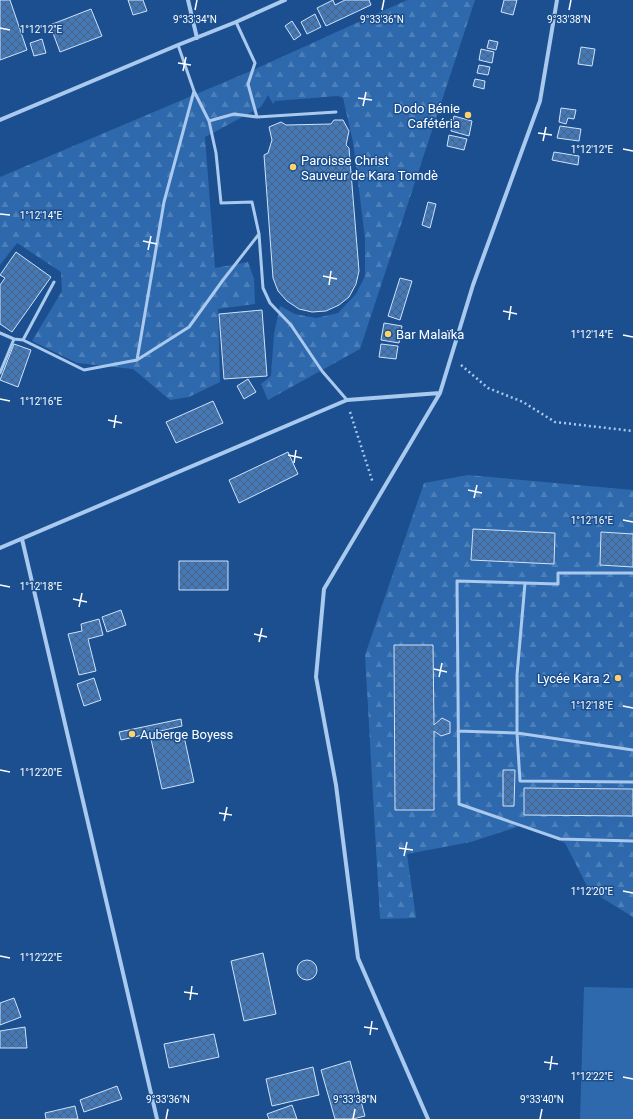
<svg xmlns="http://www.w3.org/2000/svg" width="633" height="1119" font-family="Roboto,sans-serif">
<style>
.forest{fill:url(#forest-firs)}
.pitch{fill:#2e69ad}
.building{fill:url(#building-cross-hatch);stroke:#cfe3fa}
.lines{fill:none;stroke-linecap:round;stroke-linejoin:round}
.path{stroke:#a9c9ee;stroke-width:2.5;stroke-dasharray:2 3;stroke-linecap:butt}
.service{stroke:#a9c9ee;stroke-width:3}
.minor{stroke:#a9c9ee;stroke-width:4}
.ticks{fill:none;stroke:#fff;stroke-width:1.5}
.poi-dot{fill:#ffd166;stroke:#1b4f8f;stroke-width:1.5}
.labels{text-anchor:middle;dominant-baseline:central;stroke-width:3;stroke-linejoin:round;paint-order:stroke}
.poi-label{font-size:13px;fill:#fff;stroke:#1b4f8f;text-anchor:start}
.ticks-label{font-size:10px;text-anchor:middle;fill:#fff;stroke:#1b4f8f;stroke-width:3;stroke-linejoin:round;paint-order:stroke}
</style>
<defs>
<pattern id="forest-firs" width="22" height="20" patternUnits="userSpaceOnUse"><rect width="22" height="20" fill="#2e69ad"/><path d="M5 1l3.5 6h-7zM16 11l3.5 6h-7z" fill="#4d80b9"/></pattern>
<pattern id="building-cross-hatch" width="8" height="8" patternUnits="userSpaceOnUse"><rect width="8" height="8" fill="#4478b7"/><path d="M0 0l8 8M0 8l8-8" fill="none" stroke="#486282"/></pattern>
</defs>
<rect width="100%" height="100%" fill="#1b4f8f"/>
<path class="forest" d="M 407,0 L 475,0 L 360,349 L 268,400 L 261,384 L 271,376 L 274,334 L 280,306 L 295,314 L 316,318 L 338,313 L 356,294 L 365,276 L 365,238 L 353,142 L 343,98 L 338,96 L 275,101 L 273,104 L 268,95 L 261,107 L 205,137 L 215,268 L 248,262 L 254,279 L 255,304 L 218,309 L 220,382 L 189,397 L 170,400 L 133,369 L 77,363 L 32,341 L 62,291 L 61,272 L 17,243 L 0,265 L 0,177 L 253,70 Z
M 468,475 L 633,490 L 633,917 L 589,890 L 565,843 L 523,825 L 471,842 L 407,854 L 416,918 L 380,919 L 365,655 L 424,483 Z"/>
<path class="pitch" d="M 584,987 L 633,988 L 633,1119 L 580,1119 Z"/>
<path class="building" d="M 0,0 L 10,0 L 27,50 L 0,60 Z
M 128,0 L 143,0 L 147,11 L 133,15 Z
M 333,0 L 335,5 L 345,0 L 369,0 L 371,5 L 326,26 L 317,8 Z
M 504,0 L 517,0 L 513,15 L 501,12 Z
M 91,9 L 102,36 L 60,52 L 50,25 Z
M 315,14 L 321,27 L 307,34 L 301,22 Z
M 292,21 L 301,35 L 294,40 L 285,26 Z
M 42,39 L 46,53 L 34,56 L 30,43 Z
M 489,40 L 498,42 L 496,50 L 487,48 Z
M 581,47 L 595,49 L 592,66 L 578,64 Z
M 481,49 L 494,52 L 492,63 L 479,60 Z
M 479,65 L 490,67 L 488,75 L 477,73 Z
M 475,79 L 485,81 L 484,89 L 473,86 Z
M 561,108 L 576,110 L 574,119 L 568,118 L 566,124 L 559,122 Z
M 454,116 L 472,121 L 469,136 L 451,131 Z
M 334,120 L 343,120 L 349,131 L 346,145 L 349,148 L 359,271 L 356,284 L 349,297 L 339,305 L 326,311 L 312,312 L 299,309 L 287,301 L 278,291 L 273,278 L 264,155 L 268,153 L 272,140 L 269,127 L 281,122 L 286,125 L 331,124 Z
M 560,126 L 581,129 L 579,141 L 557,138 Z
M 449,135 L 467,139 L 464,150 L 447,146 Z
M 554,152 L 579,156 L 578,165 L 552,160 Z
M 428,202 L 436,204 L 430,228 L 422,225 Z
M 16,252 L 51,277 L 12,332 L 0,324 L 0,285 L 5,278 L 0,275 Z
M 400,278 L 412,281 L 400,320 L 388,316 Z
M 262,310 L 267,376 L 224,379 L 219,314 Z
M 384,323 L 402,326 L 399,343 L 381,340 Z
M 14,344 L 31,350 L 18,387 L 0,380 Z
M 381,344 L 398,346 L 396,359 L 379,357 Z
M 248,379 L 256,392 L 244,399 L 237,386 Z
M 213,401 L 223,423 L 176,443 L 166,422 Z
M 288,452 L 298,474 L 239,503 L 229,480 Z
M 473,529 L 555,533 L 554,564 L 471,560 Z
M 601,532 L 633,534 L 633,567 L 600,565 Z
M 179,561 L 228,561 L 228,590 L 179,590 Z
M 121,610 L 126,625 L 107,632 L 102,617 Z
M 99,619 L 103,635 L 88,639 L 96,671 L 79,675 L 68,634 L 82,631 L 81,624 Z
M 394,645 L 433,645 L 434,725 L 442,718 L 450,722 L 450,733 L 441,736 L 434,731 L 434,810 L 395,810 Z
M 94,678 L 101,700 L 84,706 L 77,684 Z
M 181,719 L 182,726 L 121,740 L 119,732 Z
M 183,732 L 194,782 L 162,789 L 151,739 Z
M 503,770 L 515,770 L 514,806 L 503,806 Z
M 524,788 L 633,789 L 633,816 L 524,815 Z
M 263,953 L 276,1014 L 244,1021 L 231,961 Z
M297 970a10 10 0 1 1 20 0a10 10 0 1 1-20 0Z
M 14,998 L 21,1017 L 0,1025 L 0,1003 Z
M 25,1027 L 27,1048 L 0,1048 L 0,1031 Z
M 214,1034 L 219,1057 L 169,1068 L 164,1044 Z
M 350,1061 L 365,1116 L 353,1119 L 335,1119 L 321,1070 Z
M 313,1067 L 319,1095 L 272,1106 L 266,1079 Z
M 117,1086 L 122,1099 L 84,1112 L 80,1100 Z
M 292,1105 L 297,1119 L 269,1119 L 267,1114 Z
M 75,1106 L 78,1119 L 46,1119 L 45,1113 Z"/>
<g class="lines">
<path class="path" d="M 461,365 L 488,388 L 523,402 L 555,422 L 633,431
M 350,412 L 373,483"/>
<path class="service" d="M 236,22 L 255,63 L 248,84 L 257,117
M 194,91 L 209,121 L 216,153 L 221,203 L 252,202 L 259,234 L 263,288 L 270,303 L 291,325 L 322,371 L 347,400
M 209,121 L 234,114 L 257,117 L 336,112
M 54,282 L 23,340 L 84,370 L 137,360 L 164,202 L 194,91 L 178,45
M 0,333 L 14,339 L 23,340
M 137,360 L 189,327 L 223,280 L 259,234
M 0,373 L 14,339
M 633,573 L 558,573 L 558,584 L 457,581 L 459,804 L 560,839 L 633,841
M 525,583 L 517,675 L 517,733 L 520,781 L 633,782
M 458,731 L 517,733 L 633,750"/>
<path class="minor" d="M 188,0 L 197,38
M 0,120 L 178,45 L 236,22 L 285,0
M 22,539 L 157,1119
M 0,548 L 347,400 L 440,393
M 428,1119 L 358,958 L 336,785 L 316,677 L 324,589 L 440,393 L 473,285 L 540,101 L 557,0"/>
</g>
<path class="ticks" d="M 195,10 L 197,0M 382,10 L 384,0M 569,10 L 571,0M 0,28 L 10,30M 178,63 L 191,65M 183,71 L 186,57M 358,98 L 372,100M 363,106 L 366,92M 538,133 L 552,135M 543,141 L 546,127M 623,149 L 633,151M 0,214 L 10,215M 143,241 L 157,244M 148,250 L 151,236M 323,276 L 337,279M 329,285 L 331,271M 503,311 L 517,314M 509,320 L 511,306M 623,335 L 633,337M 0,399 L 10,401M 108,420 L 122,423M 114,428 L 116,415M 288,455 L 302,458M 294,463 L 296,450M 468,490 L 482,493M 474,498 L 477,485M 623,520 L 633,522M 0,585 L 10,587M 73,599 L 87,602M 79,607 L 82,593M 254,634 L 267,637M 259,642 L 262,628M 434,669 L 447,672M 439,677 L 442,663M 623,706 L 633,708M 0,770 L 10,772M 219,813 L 232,815M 224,821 L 227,807M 399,848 L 413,850M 404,856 L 407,842M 623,891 L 633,893M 0,956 L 10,958M 184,992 L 198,994M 190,1000 L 192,986M 364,1027 L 378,1029M 370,1035 L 372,1021M 544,1062 L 558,1064M 550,1070 L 552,1056M 623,1077 L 633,1079M 166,1119 L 168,1109M 353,1119 L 355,1109M 540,1119 L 542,1109"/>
<g class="poi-dot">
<circle cx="468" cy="115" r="4"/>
<circle cx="293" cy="167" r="4"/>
<circle cx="388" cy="334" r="4"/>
<circle cx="618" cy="678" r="4"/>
<circle cx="132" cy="734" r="4"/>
</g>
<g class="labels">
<g class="poi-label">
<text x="460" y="108" text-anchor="end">Dodo Bénie<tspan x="460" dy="15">Cafétéria</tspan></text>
<text x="301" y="160">Paroisse Christ<tspan x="301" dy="15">Sauveur de Kara Tomdè</tspan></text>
<text x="396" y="334">Bar Malaïka</text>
<text x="610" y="678" text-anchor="end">Lycée Kara 2</text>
<text x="140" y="734">Auberge Boyess</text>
</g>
</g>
<g class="ticks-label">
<text x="195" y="23">9°33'34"N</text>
<text x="382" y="23">9°33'36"N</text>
<text x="569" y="23">9°33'38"N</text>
<text x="41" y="33">1°12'12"E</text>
<text x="592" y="153">1°12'12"E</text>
<text x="41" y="219">1°12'14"E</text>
<text x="592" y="338">1°12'14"E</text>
<text x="41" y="405">1°12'16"E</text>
<text x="592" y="524">1°12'16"E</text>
<text x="41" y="590">1°12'18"E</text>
<text x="592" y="709">1°12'18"E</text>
<text x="41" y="776">1°12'20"E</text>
<text x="592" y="895">1°12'20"E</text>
<text x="41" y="961">1°12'22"E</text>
<text x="592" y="1080">1°12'22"E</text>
<text x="168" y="1103">9°33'36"N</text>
<text x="355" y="1103">9°33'38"N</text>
<text x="542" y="1103">9°33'40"N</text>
</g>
</svg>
